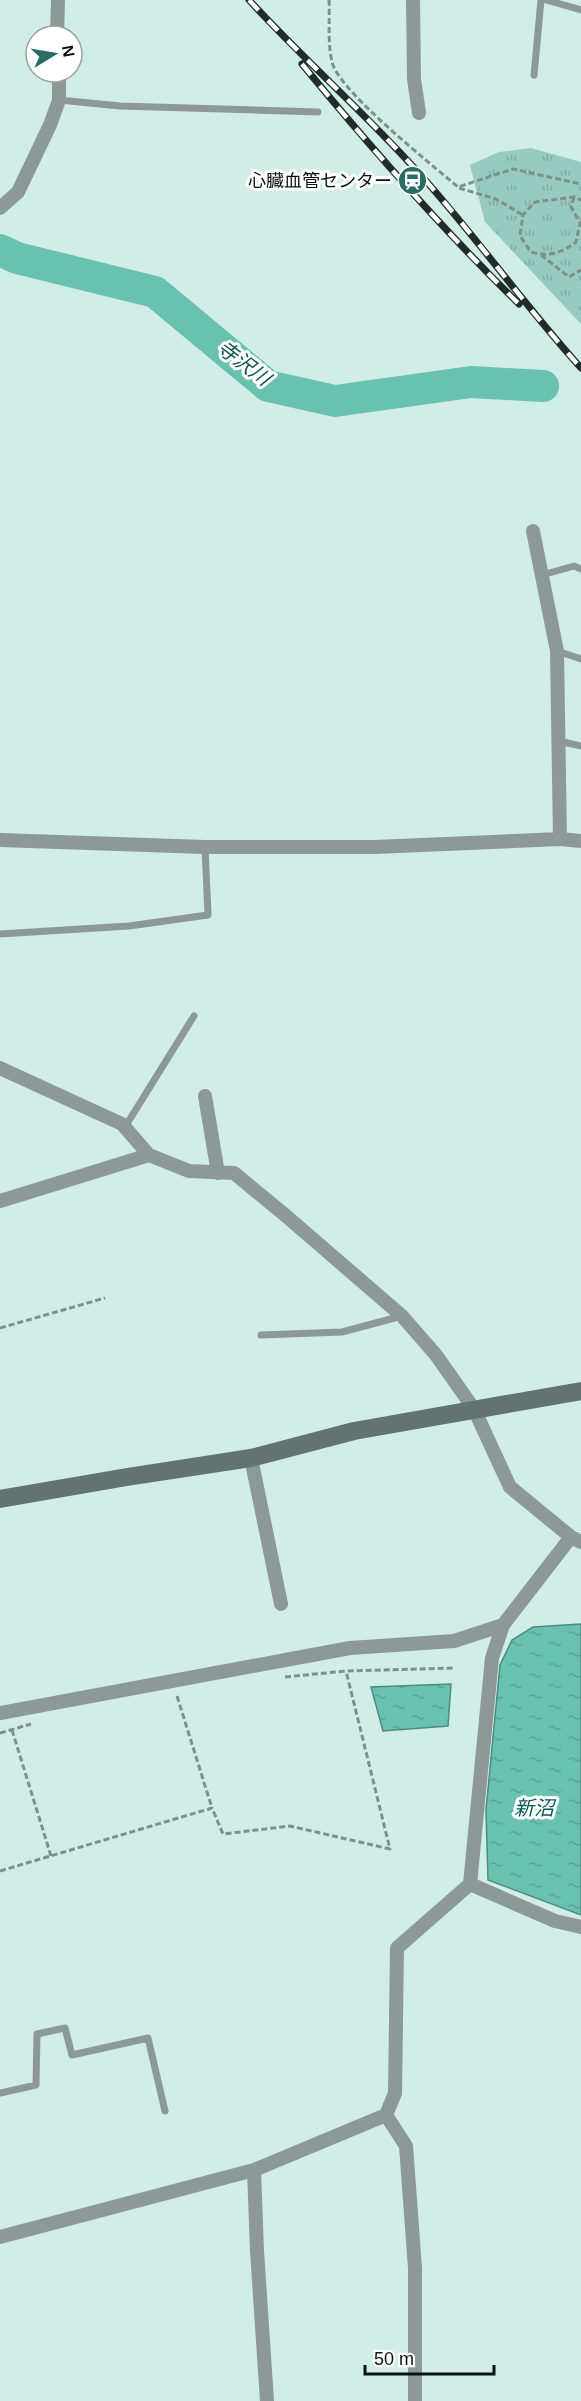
<svg xmlns="http://www.w3.org/2000/svg" width="581" height="2401" font-family="Arial,'Noto Sans JP',sans-serif">
<style>
.park{fill:url(#park-tufts)}
.water{fill:url(#water-ripples);stroke:#4c8d80;stroke-width:1.5}
.lines{fill:none;stroke-linecap:round;stroke-linejoin:round}
.river{stroke:#69c1b0;stroke-width:32}
.path{stroke:#7c918c;stroke-width:3;stroke-dasharray:6 3;stroke-linecap:butt}
.lane{stroke:#8d9996;stroke-width:7}
.street{stroke:#8d9996;stroke-width:14}
.secondary{stroke:#637470;stroke-width:18}
.rail-casing{stroke:#202c2a;stroke-width:7}
.rail{stroke:#fff;stroke-width:4.5;stroke-dasharray:14;stroke-linecap:butt}
.labels{text-anchor:middle;dominant-baseline:central;stroke-width:6;stroke-linejoin:round;paint-order:stroke}
.poi-label{font-size:18px;fill:#091311;stroke:#fff;text-anchor:end}
.water-label{font-size:20px;font-style:italic;fill:#09574c;stroke:#fff}
</style>
<defs>
<pattern id="park-tufts" width="24" height="20" patternUnits="userSpaceOnUse" patternTransform="scale(1.5)"><rect width="24" height="20" fill="#97cbbf"/><path d="M3 7l-1-3M5 7V3M7 7l1-3M15 17l-1-3M17 17v-4M19 17l1-3" fill="none" stroke="#81ada3"/></pattern>
<pattern id="water-ripples" width="26" height="14" patternUnits="userSpaceOnUse" patternTransform="scale(1.5)"><rect width="26" height="14" fill="#69c1b0"/><path d="M2 4q2-2 4 0t4 0M15 11q2-2 4 0t4 0" fill="none" stroke="#5aa596"/></pattern>
</defs>
<rect width="100%" height="100%" fill="#d0ede6"/>
<path class="park" d="M 531,148 L 581,162 L 581,324 L 485,222 L 470,165 L 499,152 Z"/>
<path class="water" d="M 581,1624 L 581,1915 L 488,1880 L 486,1810 L 500,1665 L 512,1640 L 533,1627 Z
M 451,1684 L 448,1726 L 383,1731 L 371,1687 Z"/>
<g class="lines">
<path class="river" d="M 0,250 L 17,258 L 155,292 L 268,386 L 335,401 L 471,382 L 543,386"/>
<path class="path" d="M 329,0 C 330,20 327,46 333,65 C 344,95 430,163 458,187 L 513,169 L 581,184
M 459,188 L 496,199 L 523,215
M 574,197 L 571,207 L 580,223 L 576,242 C 561,253 550,257 531,252 L 520,236 L 523,215 L 535,202 L 574,197 L 581,200
M 541,255 L 569,277 L 581,270
M 0,1328 L 105,1298
M 285,1677 L 346,1671 L 454,1668
M 177,1696 L 212,1808
M 12,1730 L 51,1856
M 0,1733 L 31,1724
M 0,1871 L 212,1808 L 223,1834 L 290,1826 L 390,1849 L 346,1671"/>
<path class="lane" d="M 546,0 L 581,10
M 534,75 L 541,0
M 59,100 L 120,106 L 318,112
M 542,575 L 574,566 L 581,569
M 557,651 L 581,659
M 559,741 L 581,746
M 0,934 L 129,926 L 208,915 L 205,847
M 125,1127 L 194,1016
M 261,1335 L 342,1332 L 402,1316
M 0,2093 L 36,2085 L 37,2034 L 65,2028 L 72,2055 L 148,2038 L 165,2111"/>
<path class="street" d="M 413,0 L 414,79 L 419,113
M 57,36 L 58,0
M 0,208 L 18,192 L 50,125 L 59,100 L 59,72
M 533,531 L 557,651 L 560,839
M 0,840 L 205,847 L 375,847 L 560,839 L 581,841
M 0,1068 L 122,1124 L 149,1155 L 189,1171 L 234,1173 L 285,1215 L 402,1316 L 436,1355 L 474,1409 L 510,1487 L 571,1537 L 581,1542
M 205,1096 L 218,1173
M 0,1201 L 149,1155
M 251,1458 L 281,1604
M 0,1713 L 350,1648 L 454,1641 L 503,1625
M 470,1884 L 555,1921 L 581,1927
M 386,2115 L 406,2146 L 415,2268 L 415,2401
M 254,2170 L 257,2251 L 267,2401
M 0,2237 L 254,2170 L 386,2115 L 395,2093 L 397,1948 L 470,1884 L 492,1658 L 503,1625 L 571,1537"/>
<path class="secondary" d="M 0,1499 L 127,1477 L 251,1458 L 354,1431 L 581,1391"/>
<defs>
<path id="rail" d="M 249,0 C 303,59 364,112 418,172 C 475,235 524,305 581,368
M 302,64 C 371,148 442,229 519,304"/>
</defs>
<use href="#rail" class="rail-casing"/>
<use href="#rail" class="rail"/>
</g>
<defs>
<symbol id="station-disc" viewBox="-11 -11 22 22"><circle r="9.5" fill="#296e62" stroke="#fff"/><path d="M-3-6H3Q5-6 5-4V2Q5 4 3 4L4.5 6H3L1.5 4h-3L-3 6H-4.5L-3 4Q-5 4-5 2V-4Q-5-6-3-6ZM-3.5-4v3h7v-3ZM-3.5 1v1.5H-2V1ZM2 1v1.5H3.5V1Z" fill="#fff"/></symbol>
</defs>
<g fill-rule="evenodd">
<use href="#station-disc" x="396" y="164" width="33" height="33"/>
</g>
<g class="labels">
<g class="poi-label">
<text x="392" y="181">心臓血管センター</text>
</g>
<g class="water-label">
<text transform="translate(244 363) rotate(37)">寺沢川</text>
<text x="534" y="1808">新沼</text>
</g>
</g>
<g transform="translate(54 54) rotate(79)"><circle r="28" fill="#ffffff" stroke="#9da1a0" stroke-width="1.5"/>
<path d="M0-4.5L10 22L0 15L-10 22Z" fill="#296e62"/>
<text y="-9" font-size="16" font-weight="bold" text-anchor="middle" fill="#091311">N</text>
</g>
<path d="M365 2365v9h129v-9" fill="none" stroke="#091311" stroke-width="3"/>
<text x="374" y="2365" font-size="18" fill="#091311" stroke="#ffffff" stroke-width="4.5" paint-order="stroke">50 m</text>
</svg>
